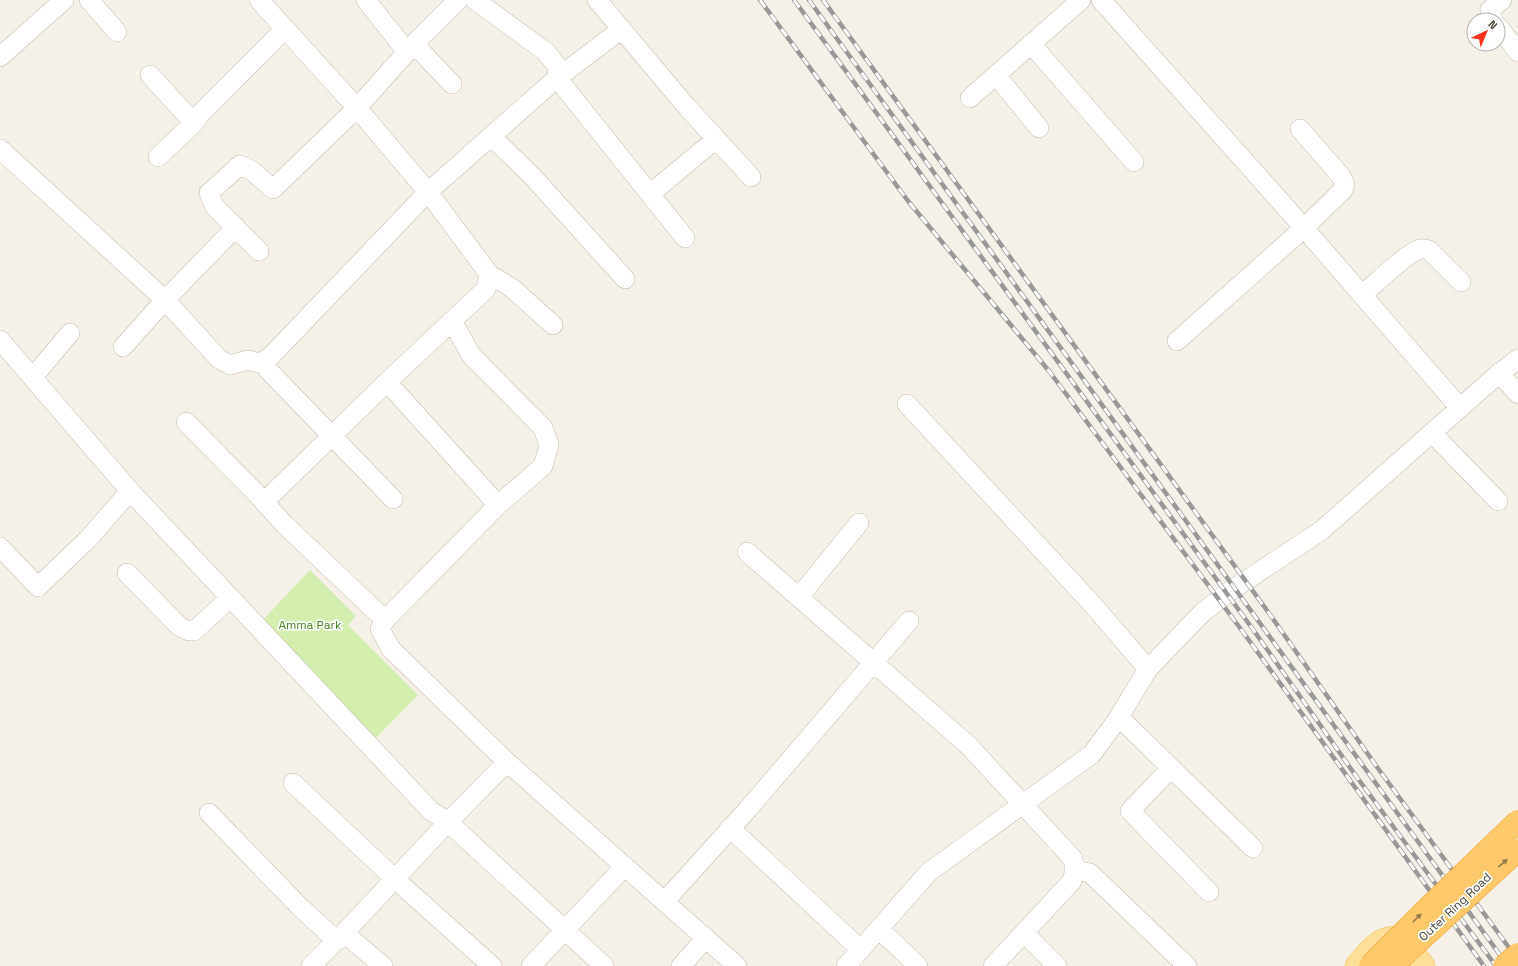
<svg xmlns="http://www.w3.org/2000/svg" width="1518" height="966" font-family="'Space Grotesk',sans-serif">
<style>
.green{fill:#d3eead}
.lines{fill:none;stroke-linecap:round;stroke-linejoin:round}
.minor-casing{stroke:#c3b9a9;stroke-width:20}
.major-casing{stroke:#f2bf5b;stroke-width:23}
.minor{stroke:#fff;stroke-width:19}
.major{stroke:#ffde98;stroke-width:22}
.rail-casing{stroke:#989898;stroke-width:4.5}
.rail{stroke:#fff;stroke-width:3;stroke-dasharray:9;stroke-linecap:butt}
.highway-bridge-casing{stroke:#f09f29;stroke-width:23;stroke-linecap:butt}
.highway-bridge{stroke:#ffc86a;stroke-width:22}
.oneway{fill:#92784b}
.labels{text-anchor:middle;dominant-baseline:central;stroke-width:3.5;stroke-linejoin:round;paint-order:stroke}
.park-label{font-size:12px;fill:#4a8421;stroke:#fff}
.street-label{font-size:12px;fill:#4a4236;stroke:#fff}
</style>
<rect width="100%" height="100%" fill="#f6f1e8"/>
<path class="green" d="M 310,570 L 356,616 L 348,625 L 418,695 L 373,741 L 259,624 Z"/>
<g class="lines">
<defs>
<path id="minor" d="M 89,0 L 117,32
M 259,0 L 357,108 L 428,192 L 489,274 L 486,289 L 387,382 L 264,502
M 366,0 L 407,52
M 475,0 L 546,52 L 558,67 L 557,78 L 685,238
M 597,0 L 686,106 L 751,177
M 1101,0 L 1304,228 L 1460,408
M 1493,20 L 1490,10 L 1502,0
M 1498,26 L 1518,52
M 414,44 L 452,84
M 1032,45 L 1134,162
M 0,57 L 64,0
M 150,75 L 194,123
M 996,75 L 1039,128
M 970,98 L 1081,0
M 491,136 L 532,176 L 625,279
M 0,149 L 165,300 L 219,359 L 230,365 L 248,360 L 259,363 L 269,358 L 428,192 L 557,78 L 622,29
M 158,157 L 194,123 L 201,113 L 285,29
M 650,194 L 716,139
M 259,251 L 214,206 L 209,193 L 240,165 L 251,170 L 273,189 L 357,108 L 414,44 L 458,0
M 489,274 L 512,288 L 553,325
M 1362,295 C 1374,285 1408,252 1420,249 C 1424,248 1426,249 1429,250 L 1461,282
M 452,321 L 471,355 L 543,428 L 549,445 L 543,466 L 498,505 L 385,620 L 380,629 L 391,649 L 507,762
M 0,340 L 130,491 L 431,811 L 448,822 L 507,762 L 737,966
M 1177,341 L 1304,228 L 1343,190 L 1345,184 L 1340,175 L 1300,129
M 123,347 L 165,300 L 236,227
M 268,370 L 393,499
M 1499,373 L 1518,394
M 33,377 L 70,333
M 387,382 L 498,505
M 907,404 L 1093,605 L 1148,669
M 186,422 L 256,493 L 284,524 L 385,620
M 1432,433 L 1498,501
M 0,547 L 38,587 L 89,538 L 130,491
M 747,552 L 969,746 L 1073,859 L 1075,870 L 1072,881 L 993,966
M 127,573 L 180,627 L 189,631 L 194,631 L 230,598
M 799,597 L 859,523
M 1119,717 L 1253,848
M 1171,768 L 1130,811 L 1209,892
M 293,783 L 395,879 L 492,966
M 209,813 L 300,907 L 337,941
M 730,828 L 861,950
M 1075,870 L 1090,873 L 1187,966
M 665,901 L 748,809 L 909,621
M 879,929 L 918,966
M 344,933 L 383,966
M 1024,933 L 1057,966
M 311,966 L 344,933 L 448,822 L 604,966
M 531,966 L 625,866
M 681,966 L 706,938
M 846,966 L 929,872 L 1092,754 L 1119,717 L 1148,669 L 1202,613 L 1227,593 L 1322,530 L 1496,376 L 1518,359"/>
<path id="major" d="M 1356,966 C 1366,954 1382,931 1401,940 C 1410,945 1417,958 1424,966"/>
</defs>
<use href="#minor" class="minor-casing"/>
<use href="#major" class="major-casing"/>
<use href="#minor" class="minor"/>
<use href="#major" class="major"/>
<defs>
<path id="rail" d="M 760,0 L 908,201 L 1049,371 L 1243,632 L 1484,966
M 794,0 L 1252,628 L 1356,776 L 1496,966
M 809,0 L 1508,966
M 823,0 L 1271,616 L 1377,767 L 1518,960"/>
</defs>
<use href="#rail" class="rail-casing"/>
<use href="#rail" class="rail"/>
<defs>
<path id="highway-bridge" d="M 1370,966 L 1428,908 L 1518,821
M 1392,966 L 1518,850
M 1504,966 L 1518,954"/>
</defs>
<use href="#highway-bridge" class="highway-bridge-casing"/>
<use href="#highway-bridge" class="highway-bridge"/>
</g>
<defs><path id="oneway-solid" d="M-6-.8H1V-3.2L6.5 0L1 3.2V.8H-6Z"/></defs>
<g class="oneway">
<use href="#oneway-solid" transform="translate(1503 863) rotate(-41)"/>
<use href="#oneway-solid" transform="translate(1417 918) rotate(-45)"/>
</g>
<g class="labels">
<g class="park-label">
<text x="310" y="625">Amma Park</text>
</g>
<g class="street-label">
<text transform="translate(1455 907) rotate(-43)">Outer Ring Road</text>
</g>
</g>
<g transform="translate(1486 32) rotate(44)"><circle r="19" fill="#ffffff" stroke="#b7b3af"/>
<path d="M0-3L7 15L0 10L-7 15Z" fill="#ff3116"/>
<text y="-6" font-size="11" font-weight="bold" text-anchor="middle" fill="#4a4236">N</text>
</g>
</svg>
